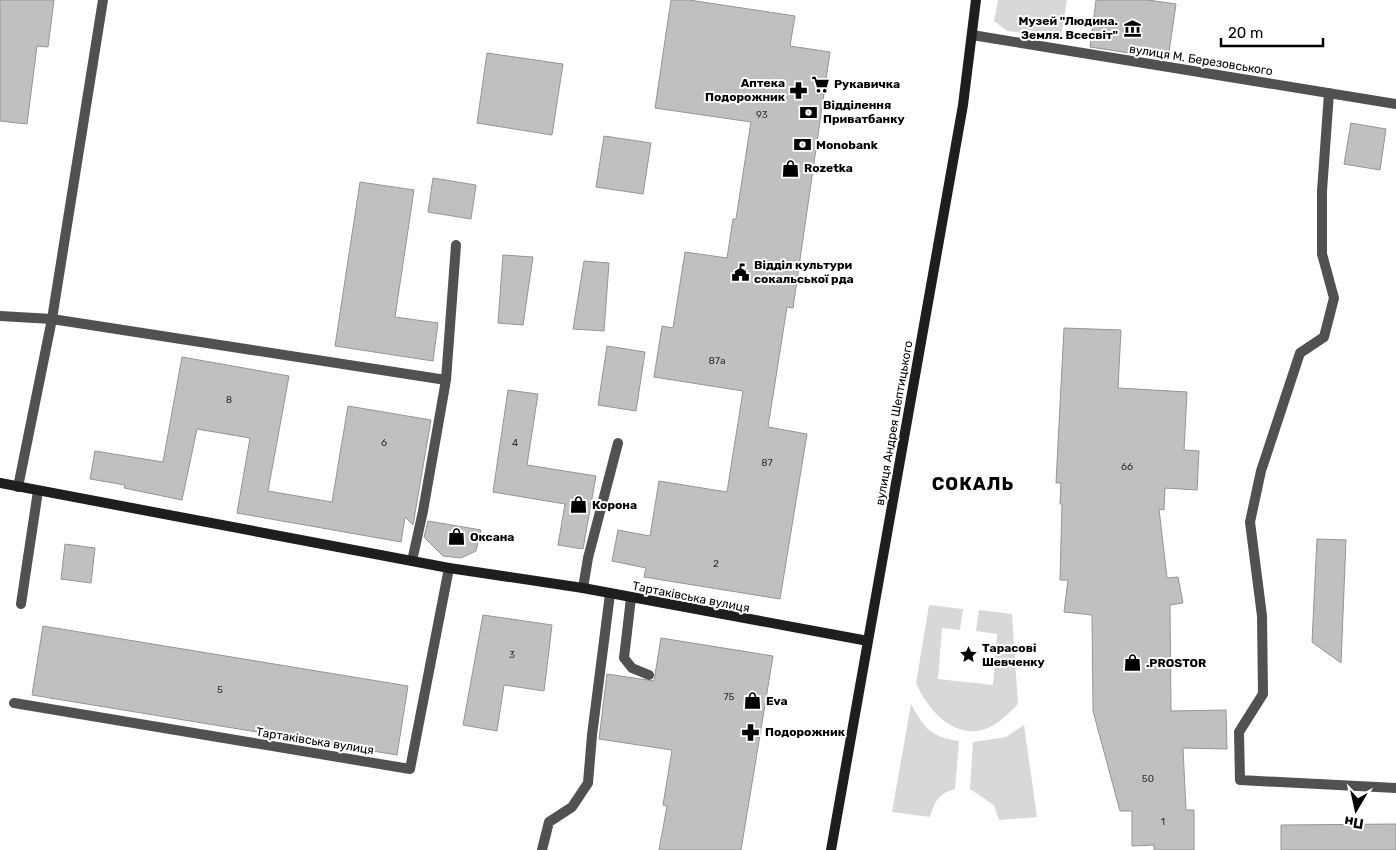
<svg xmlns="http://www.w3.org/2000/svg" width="1396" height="850" font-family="Rubik,sans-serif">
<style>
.green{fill:#d8d8d8}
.building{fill:#c0c0c0;stroke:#959595}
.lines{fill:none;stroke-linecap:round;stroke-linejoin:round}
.lane{stroke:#515151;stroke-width:10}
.street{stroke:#515151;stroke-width:10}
.secondary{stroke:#1e1e1e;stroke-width:10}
.labels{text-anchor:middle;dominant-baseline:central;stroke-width:4;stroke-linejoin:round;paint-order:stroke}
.number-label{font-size:10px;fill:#303030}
.poi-label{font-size:12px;font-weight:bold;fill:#000;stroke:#fff;text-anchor:start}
.street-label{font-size:12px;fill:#000;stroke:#fff}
.district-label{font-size:18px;font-weight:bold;letter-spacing:1px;fill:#000;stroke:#fff}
</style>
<rect width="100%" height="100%" fill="#fff"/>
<path class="green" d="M 998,0 L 1067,0 L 1061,37 L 1007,31 L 994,21 Z
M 929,605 L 963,609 L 960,630 L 942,628 L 938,679 L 993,685 L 997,634 L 976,631 L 979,610 L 1012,614 L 1018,704 C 1013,709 1007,715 1001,720 C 965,749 931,717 916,683 Z
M 911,704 C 924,728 931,737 959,741 L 955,789 C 938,794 935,801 930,817 L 892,812 Z
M 1024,725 L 1037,817 L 999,820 L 994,805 L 970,789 L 973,742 L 1006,737 Z"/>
<path class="building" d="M 0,0 L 54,0 L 48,47 L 37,46 L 27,124 L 0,121 Z
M 671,0 L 689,0 L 795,16 L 790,46 L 830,52 L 793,308 L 787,307 L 768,427 L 807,434 L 780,599 L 644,577 L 646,568 L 612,561 L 618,530 L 650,536 L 659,481 L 727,492 L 743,391 L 654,377 L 662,326 L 673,328 L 685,252 L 727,258 L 733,219 L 736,219 L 751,122 L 655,108 Z
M 1096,0 L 1148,0 L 1176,4 L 1168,59 L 1090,47 Z
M 487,53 L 563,64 L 552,135 L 477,123 Z
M 1351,123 L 1386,129 L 1380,170 L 1344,164 Z
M 604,136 L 651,143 L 643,194 L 596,187 Z
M 433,178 L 476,185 L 471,219 L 428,212 Z
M 360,182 L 414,190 L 395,317 L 438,323 L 433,361 L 335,346 Z
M 503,255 L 533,257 L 523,325 L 498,323 Z
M 584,261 L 609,263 L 604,331 L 573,329 Z
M 1064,328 L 1121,330 L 1118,388 L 1187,392 L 1184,450 L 1199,451 L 1197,490 L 1165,488 L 1164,510 L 1159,509 L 1167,578 L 1178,577 L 1183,603 L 1170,605 L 1171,711 L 1226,710 L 1227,749 L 1183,748 L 1186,810 L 1194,810 L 1194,850 L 1154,850 L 1154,845 L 1132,846 L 1132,811 L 1120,811 L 1093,711 L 1092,615 L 1064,612 L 1068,580 L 1060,580 L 1062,504 L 1060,504 L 1061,483 L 1056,483 Z
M 607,346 L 645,352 L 636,411 L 598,405 Z
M 182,357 L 289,376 L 268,491 L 332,502 L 348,406 L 431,420 L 413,525 L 405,517 L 401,542 L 237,513 L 250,438 L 197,429 L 182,500 L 124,488 L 125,485 L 90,479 L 95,451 L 163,462 Z
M 508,390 L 538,394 L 527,465 L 596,476 L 583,549 L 558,545 L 565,504 L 493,492 Z
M 428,521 L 481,530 L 476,551 L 461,558 L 443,556 L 424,537 Z
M 1317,539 L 1346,540 L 1341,663 L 1312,642 Z
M 65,544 L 95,548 L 91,583 L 61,579 Z
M 483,615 L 552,625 L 544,691 L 504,685 L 497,731 L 463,725 Z
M 43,626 L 408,686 L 397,755 L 32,695 Z
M 661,638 L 773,656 L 741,850 L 659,850 L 667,806 L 663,805 L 672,750 L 599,739 L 607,674 L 654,681 Z
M 1396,824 L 1396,850 L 1281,850 L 1281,825 Z"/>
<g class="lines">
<path class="lane" d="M 1329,93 L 1322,191 L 1322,254 L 1334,298 L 1324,337 L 1300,353 L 1261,471 L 1250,522 L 1262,616 L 1263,694 L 1239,732 L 1240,780 L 1396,788
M 0,316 L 52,319 L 446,380 L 423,511 L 412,561
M 446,380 L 456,245
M 18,487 L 52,319 L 103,0
M 583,588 L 588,558 L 618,443
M 631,598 L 624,658 L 632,668 L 649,675
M 21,604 L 38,491
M 542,850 L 549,822 L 572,807 L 588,783 L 592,735 L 610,594"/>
<path class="street" d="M 972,35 L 1396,104
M 14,703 L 410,769 L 449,568"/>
<path class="secondary" d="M 0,483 L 449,568 L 583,588 L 868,641
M 831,850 L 963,105 L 976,0"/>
</g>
<defs>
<symbol id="museum-bare" viewBox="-9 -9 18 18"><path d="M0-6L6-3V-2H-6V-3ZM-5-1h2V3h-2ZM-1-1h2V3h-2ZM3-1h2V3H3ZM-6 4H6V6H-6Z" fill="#000" stroke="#fff" stroke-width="2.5" paint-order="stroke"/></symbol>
<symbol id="supermarket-bare" viewBox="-9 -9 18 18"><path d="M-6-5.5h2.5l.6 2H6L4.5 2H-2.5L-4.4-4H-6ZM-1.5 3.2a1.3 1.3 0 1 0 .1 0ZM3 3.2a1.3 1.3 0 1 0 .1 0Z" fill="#000" stroke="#fff" stroke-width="2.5" paint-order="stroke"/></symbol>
<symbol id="pharmacy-bare" viewBox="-9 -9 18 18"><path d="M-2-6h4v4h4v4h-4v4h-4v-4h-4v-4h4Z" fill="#000" stroke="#fff" stroke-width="2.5" paint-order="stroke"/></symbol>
<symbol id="bank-bare" viewBox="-9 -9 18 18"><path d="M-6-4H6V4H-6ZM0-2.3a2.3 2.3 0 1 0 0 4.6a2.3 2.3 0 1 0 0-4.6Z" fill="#000" stroke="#fff" stroke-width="2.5" paint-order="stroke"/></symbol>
<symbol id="shop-bare" viewBox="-9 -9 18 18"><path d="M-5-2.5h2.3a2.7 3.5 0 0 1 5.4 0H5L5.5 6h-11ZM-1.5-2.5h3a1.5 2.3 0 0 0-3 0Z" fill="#000" stroke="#fff" stroke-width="2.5" paint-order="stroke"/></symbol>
<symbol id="civic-bare" viewBox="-9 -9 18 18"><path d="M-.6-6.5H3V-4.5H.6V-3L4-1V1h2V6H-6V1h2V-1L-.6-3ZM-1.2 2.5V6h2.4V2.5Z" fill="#000" stroke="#fff" stroke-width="2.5" paint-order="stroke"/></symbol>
<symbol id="sight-bare" viewBox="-9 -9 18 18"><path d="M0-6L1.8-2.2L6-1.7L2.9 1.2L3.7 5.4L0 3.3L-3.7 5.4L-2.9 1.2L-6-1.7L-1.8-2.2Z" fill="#000" stroke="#fff" stroke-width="2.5" paint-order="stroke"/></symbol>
</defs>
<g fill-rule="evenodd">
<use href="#museum-bare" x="1120" y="16" width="25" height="25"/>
<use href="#supermarket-bare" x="808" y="72" width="25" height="25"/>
<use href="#pharmacy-bare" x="786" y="78" width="25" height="25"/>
<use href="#bank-bare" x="796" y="100" width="25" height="25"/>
<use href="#bank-bare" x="790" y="132" width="25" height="25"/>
<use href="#shop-bare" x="778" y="156" width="25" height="25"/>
<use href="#civic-bare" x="728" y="260" width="25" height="25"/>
<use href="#shop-bare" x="566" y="492" width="25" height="25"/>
<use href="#shop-bare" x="444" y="524" width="25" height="25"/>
<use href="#sight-bare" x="956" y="642" width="25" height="25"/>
<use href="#shop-bare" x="1120" y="650" width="25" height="25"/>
<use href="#shop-bare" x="740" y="688" width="25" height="25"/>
<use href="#pharmacy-bare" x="738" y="720" width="25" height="25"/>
</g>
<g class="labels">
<g class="number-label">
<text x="762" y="115">93</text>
<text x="717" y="361">87а</text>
<text x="229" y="400">8</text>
<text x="384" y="443">6</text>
<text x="515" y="443">4</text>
<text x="767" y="463">87</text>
<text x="1127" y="467">66</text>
<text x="716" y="564">2</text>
<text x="512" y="655">3</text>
<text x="220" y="690">5</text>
<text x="729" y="697">75</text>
<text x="1148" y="779">50</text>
<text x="1163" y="822">1</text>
</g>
<g class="poi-label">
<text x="1118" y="21" text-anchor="end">Музей "Людина.<tspan x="1118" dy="14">Земля. Всесвіт"</tspan></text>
<text x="785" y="83" text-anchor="end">Аптека<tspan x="785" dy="14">Подорожник</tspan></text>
<text x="834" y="84">Рукавичка</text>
<text x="823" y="105">Відділення<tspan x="823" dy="14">Приватбанку</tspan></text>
<text x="816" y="145">Monobank</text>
<text x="804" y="168">Rozetka</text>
<text x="754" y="265">Відділ культури<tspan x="754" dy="14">сокальської рда</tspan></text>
<text x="592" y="505">Корона</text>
<text x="470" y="537">Оксана</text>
<text x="982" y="648">Тарасові<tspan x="982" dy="14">Шевченку</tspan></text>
<text x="1146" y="663">.PROSTOR</text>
<text x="766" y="701">Eva</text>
<text x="765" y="732">Подорожник</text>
</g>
<g class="street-label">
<text transform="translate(1201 60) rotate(9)">вулиця М. Березовського</text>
<text transform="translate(894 423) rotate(-80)">вулиця Андрея Шептицького</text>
<text transform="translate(691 597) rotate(11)">Тартаківська вулиця</text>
<text transform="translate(315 741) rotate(9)">Тартаківська вулиця</text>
</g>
<g class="district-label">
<text x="973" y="484">СОКАЛЬ</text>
</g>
</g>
<g transform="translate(1356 810) rotate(189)" stroke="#ffffff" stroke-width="4" paint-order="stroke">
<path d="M0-4L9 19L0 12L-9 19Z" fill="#000000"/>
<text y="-8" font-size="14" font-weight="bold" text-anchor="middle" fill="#000000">Пн</text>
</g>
<path d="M1221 38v8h102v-8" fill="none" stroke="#000000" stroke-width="2.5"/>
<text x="1228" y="38" font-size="15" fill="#000000" stroke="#ffffff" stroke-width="4" paint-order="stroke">20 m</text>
</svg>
